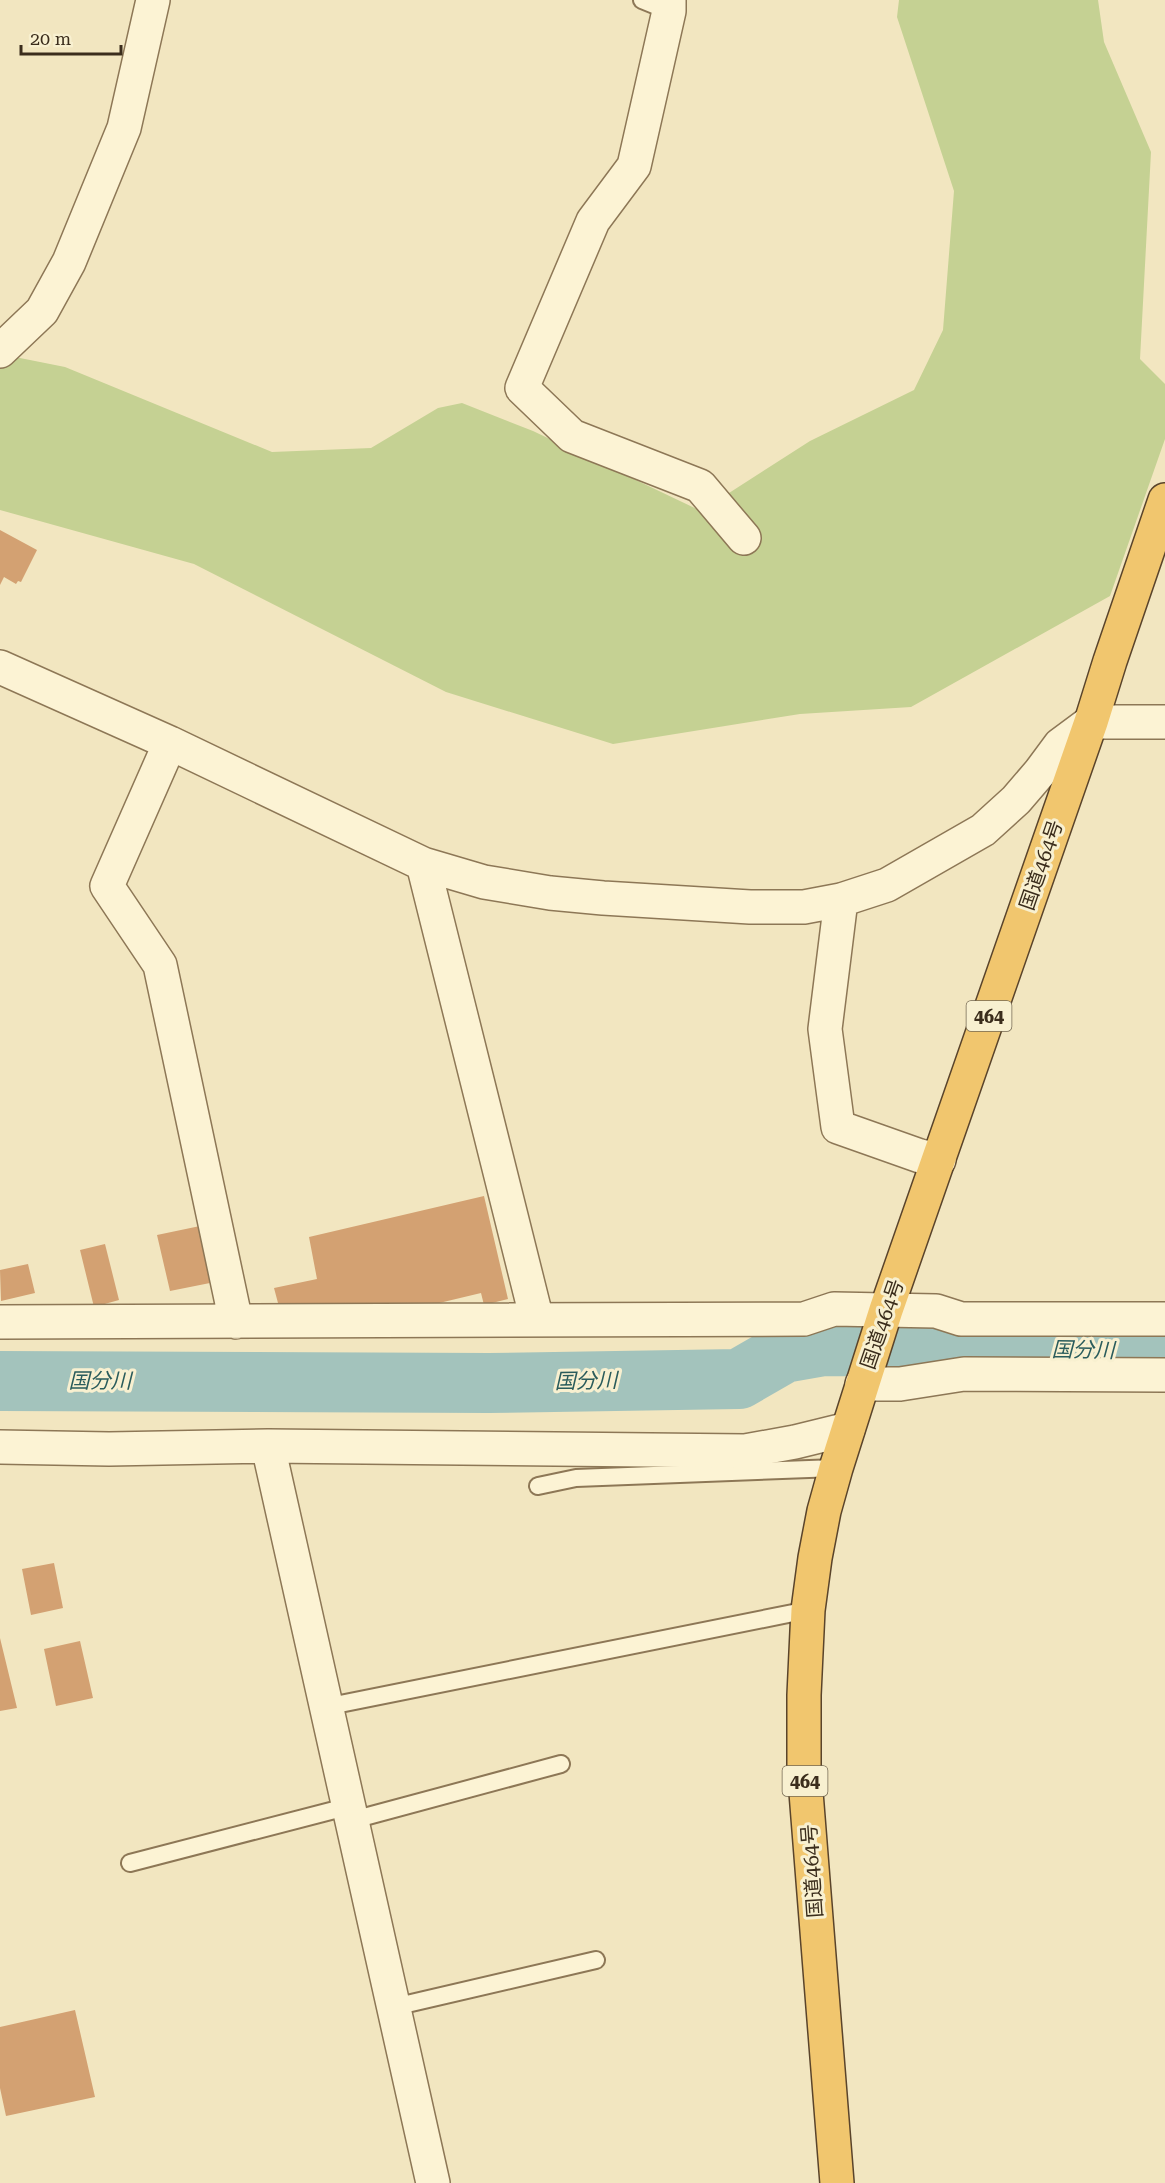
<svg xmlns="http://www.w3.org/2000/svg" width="1165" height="2183" font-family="'Roboto Serif','Noto Sans JP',serif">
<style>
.green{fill:#c5d193}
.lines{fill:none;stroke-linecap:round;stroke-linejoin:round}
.river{stroke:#a3c3bc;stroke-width:60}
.building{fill:#d3a172}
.service-casing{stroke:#8d7756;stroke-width:20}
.minor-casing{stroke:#8d7756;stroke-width:36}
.trunk-casing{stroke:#5a442b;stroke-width:36}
.service{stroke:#fcf3d4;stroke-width:16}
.minor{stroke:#fcf3d4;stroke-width:33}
.trunk{stroke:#f1c66e;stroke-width:33}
.labels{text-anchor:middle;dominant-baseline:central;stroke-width:6;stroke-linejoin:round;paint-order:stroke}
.shield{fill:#f8f0d0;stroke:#746852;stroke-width:1.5}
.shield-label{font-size:18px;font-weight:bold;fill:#3b2d1c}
.street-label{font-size:20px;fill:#3b2d1c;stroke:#f8f0d0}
.water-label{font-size:21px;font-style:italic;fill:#2a5c5c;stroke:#f8f0d0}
</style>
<rect width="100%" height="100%" fill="#f2e6c0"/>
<path class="green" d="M 899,0 L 1098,0 L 1104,42 L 1151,152 L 1140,359 L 1165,384 L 1165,439 L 1110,596 L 911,707 L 800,714 L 613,744 L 446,692 L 194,564 L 0,510 L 0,354 L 65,367 L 272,452 L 371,448 L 438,408 L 462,403 L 533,431 L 701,511 L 810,441 L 914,390 L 943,330 L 954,191 L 897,17 Z"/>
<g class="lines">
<path class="river" d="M 0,1381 L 489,1383 L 739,1379 L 784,1353 L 824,1346 L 1022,1347 L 1165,1351"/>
</g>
<path class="building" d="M 0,530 L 37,550 L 21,582 L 18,581 L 16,584 L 4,577 L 0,585 Z
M 484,1196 L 508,1299 L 484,1305 L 481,1293 L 435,1304 L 323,1305 L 278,1303 L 274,1288 L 317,1279 L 309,1237 Z
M 200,1226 L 210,1283 L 170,1291 L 157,1235 Z
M 105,1244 L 119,1300 L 94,1307 L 80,1250 Z
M 28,1264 L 35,1293 L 1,1301 L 0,1270 Z
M 54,1563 L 63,1608 L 31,1615 L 22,1569 Z
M 0,1638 L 17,1708 L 0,1711 Z
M 80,1641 L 93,1698 L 56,1706 L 44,1649 Z
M 75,2010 L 95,2097 L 6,2116 L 0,2088 L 0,2027 Z"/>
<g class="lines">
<defs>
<path id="service" d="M 642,0 L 669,11
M 538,1486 L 576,1478 L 836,1468
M 325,1707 L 808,1610
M 353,1820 L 561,1764
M 130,1863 L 350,1806
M 394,2007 L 596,1960"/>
<path id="minor" d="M 669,0 L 669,11 L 634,166 L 593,221 L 522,388 L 572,436 L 700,486 L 744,538
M 0,351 L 42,311 L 69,262 L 124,128 L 153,0
M 0,667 L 170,743 L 423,864 L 484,882 L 550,893 L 603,898 L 750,907 L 804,907 L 841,900 L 887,885 L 983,830 L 1016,800 L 1040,772 L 1060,745 L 1091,722 L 1165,722
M 170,743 L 107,886 L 160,965 L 236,1322
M 423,864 L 537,1320
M 841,900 L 825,1029 L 838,1127 L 920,1156 L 939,1160
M 0,1322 L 804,1319 L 834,1309 L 936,1311 L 961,1319 L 1165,1319
M 862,1384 L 900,1384 L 964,1374 L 1165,1375
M 268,1446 L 433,2183
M 0,1447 L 109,1449 L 268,1446 L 745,1451 L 795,1442 L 848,1429"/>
<path id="trunk" d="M 837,2183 L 804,1767 L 804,1695 L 808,1610 L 815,1558 L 824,1511 L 836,1468 L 886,1310 L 1091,722 L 1110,661 L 1165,500"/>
</defs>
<use href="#service" class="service-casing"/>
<use href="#minor" class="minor-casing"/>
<use href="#trunk" class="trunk-casing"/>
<use href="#service" class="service"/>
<use href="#minor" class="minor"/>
<use href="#trunk" class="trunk"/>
</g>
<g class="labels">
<g class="shield">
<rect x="966.5" y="1001" width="45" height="30" rx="4.5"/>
<rect x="782.5" y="1766" width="45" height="30" rx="4.5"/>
</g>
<g class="shield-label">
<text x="989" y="1016">464</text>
<text x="805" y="1781">464</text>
</g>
<g class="street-label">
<text transform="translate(1041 865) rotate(-71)">国道464号</text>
<text transform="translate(882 1324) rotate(-71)">国道464号</text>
<text transform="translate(812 1871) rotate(-94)">国道464号</text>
</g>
<g class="water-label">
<text transform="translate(1083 1350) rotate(1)">国分川</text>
<text x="100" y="1381">国分川</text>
<text transform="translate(586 1381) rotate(-1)">国分川</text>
</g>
</g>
<path d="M21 45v9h100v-9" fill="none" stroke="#3b2d1c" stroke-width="3"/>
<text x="30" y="45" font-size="18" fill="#3b2d1c" stroke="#f8f0d0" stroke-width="4.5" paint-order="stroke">20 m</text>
</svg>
